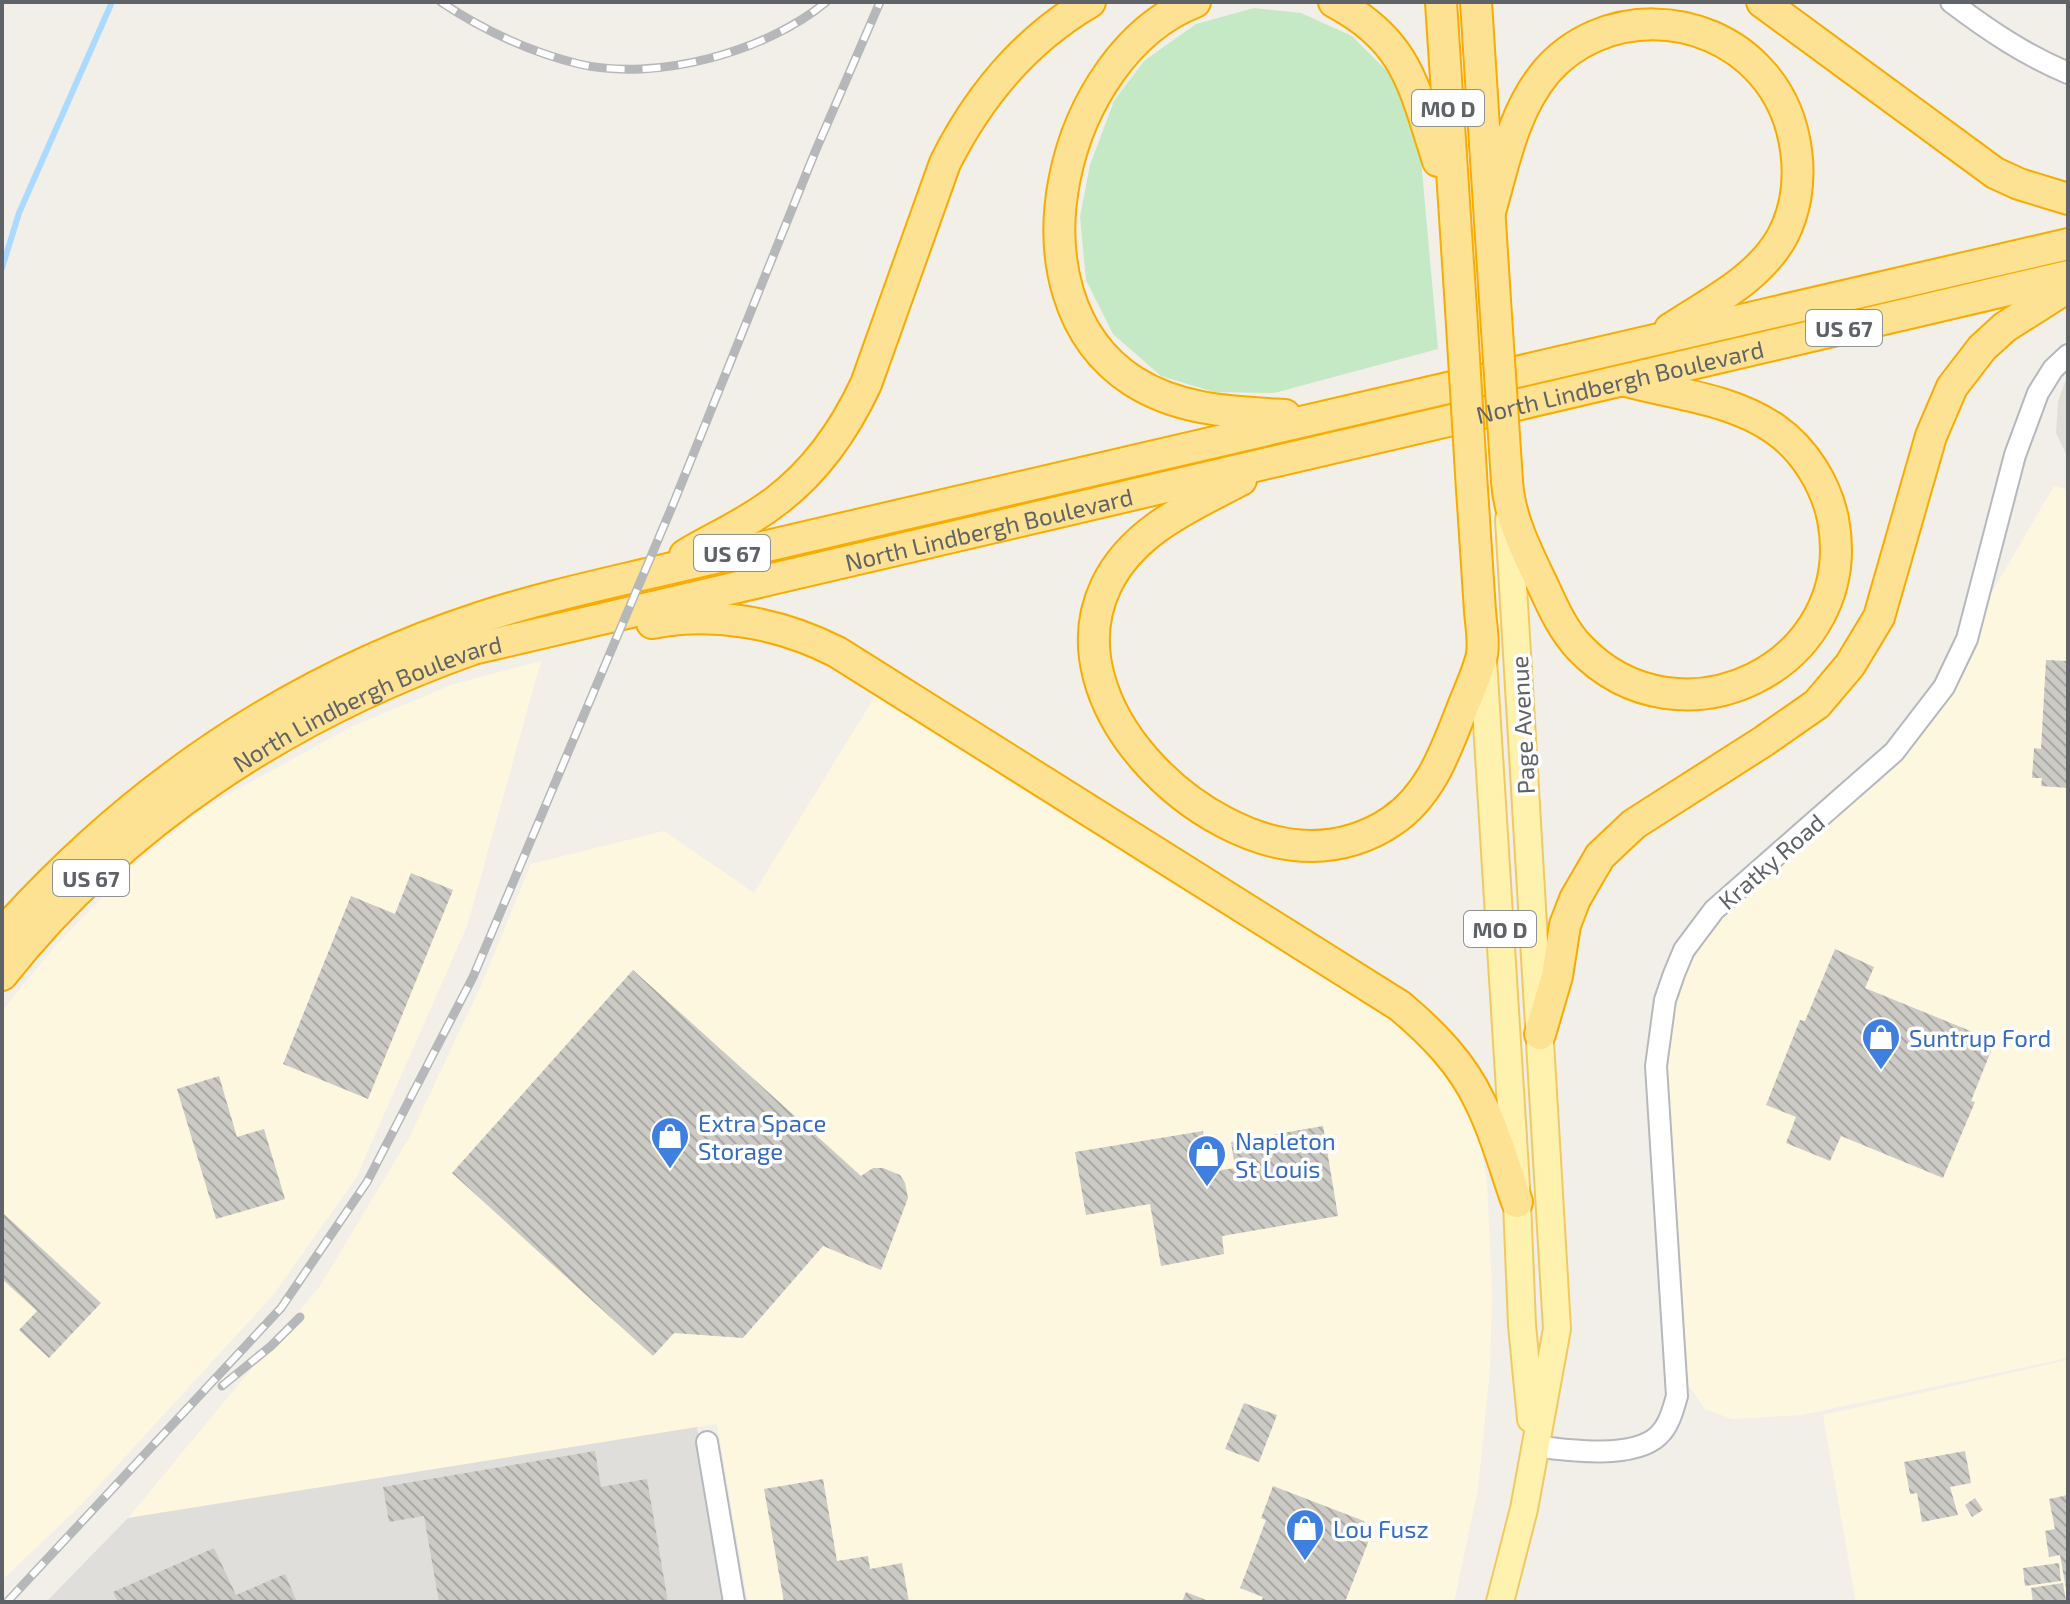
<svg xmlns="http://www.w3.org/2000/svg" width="2070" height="1604" font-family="'Exo 2',sans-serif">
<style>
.commercial{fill:#fef7e0}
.industrial{fill:#e0deda}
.education{fill:#e1ded6}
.grass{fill:#c5e8c5}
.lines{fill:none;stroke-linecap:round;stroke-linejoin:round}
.stream{stroke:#aadaff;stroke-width:6}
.building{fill:url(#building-back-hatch)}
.minor-casing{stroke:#b5b8bc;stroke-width:24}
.major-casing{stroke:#f2c960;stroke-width:30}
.highway-casing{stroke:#f9ab00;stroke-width:34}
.minor{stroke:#fff;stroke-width:20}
.major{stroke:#fff2af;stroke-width:26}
.highway{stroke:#fde293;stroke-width:30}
.rail-casing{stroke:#b6b7b8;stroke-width:9}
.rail{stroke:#fff;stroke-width:6;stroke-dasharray:18;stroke-linecap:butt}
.highway-bridge-casing{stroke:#f9ab00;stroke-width:34;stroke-linecap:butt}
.highway-bridge{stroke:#fde293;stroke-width:30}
.labels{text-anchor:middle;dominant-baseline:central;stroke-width:7;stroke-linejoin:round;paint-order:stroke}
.shield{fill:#fff;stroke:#8f9295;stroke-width:2}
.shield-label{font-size:22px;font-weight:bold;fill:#5f6368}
.street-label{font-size:24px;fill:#5f6368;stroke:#fff}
.shop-label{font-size:24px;fill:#366cbe;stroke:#fff;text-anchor:start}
</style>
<defs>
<pattern id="building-back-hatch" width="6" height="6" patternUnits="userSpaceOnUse" patternTransform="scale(2)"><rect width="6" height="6" fill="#cccac5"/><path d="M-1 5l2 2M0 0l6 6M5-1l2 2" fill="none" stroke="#a9a8a4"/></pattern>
</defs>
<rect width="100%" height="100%" fill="#f1efe8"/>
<path class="commercial" d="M 2054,486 L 2068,490 L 2068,1358 L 1802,1415 L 1732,1419 L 1705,1409 L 1689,1386 L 1667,1079 L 1674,1011 L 1690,963 L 1723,916 L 1771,872 L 1884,778 Z
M 541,661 L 467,926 L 356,1178 L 274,1294 L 81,1505 L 2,1580 L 2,1011 L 57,944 L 132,867 L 200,810 L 351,727 L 451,685 Z
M 877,693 L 1373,1002 L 1424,1042 L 1476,1116 L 1487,1182 L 1492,1293 L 1490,1368 L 1478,1489 L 1454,1602 L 748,1602 L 717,1424 L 128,1518 L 320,1286 L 409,1138 L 480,988 L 531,864 L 664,831 L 754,893 Z
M 2068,1360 L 2068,1602 L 1856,1602 L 1823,1415 Z"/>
<path class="industrial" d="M 697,1427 L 726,1602 L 46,1602 L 128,1518 Z"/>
<path class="education" d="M 2068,374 L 2068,458 L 2056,433 L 2058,401 Z"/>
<path class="grass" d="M 1254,8 L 1301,13 L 1352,36 L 1388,72 L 1412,118 L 1421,160 L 1438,349 L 1274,393 L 1214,392 L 1161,376 L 1113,334 L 1086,280 L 1080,217 L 1090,165 L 1114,101 L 1144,61 L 1196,24 Z"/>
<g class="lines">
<path class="stream" d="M 2,268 L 19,213 L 112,2"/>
</g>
<path class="building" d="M 2046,660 L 2068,661 L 2068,788 L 2041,786 L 2042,778 L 2032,778 L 2034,748 L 2041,749 Z
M 411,873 L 453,890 L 368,1099 L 283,1064 L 351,896 L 395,914 Z
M 1835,949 L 1874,967 L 1865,988 L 1995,1041 L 1971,1101 L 1975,1102 L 1943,1178 L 1841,1136 L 1830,1161 L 1786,1143 L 1796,1117 L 1766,1105 L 1800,1020 L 1805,1021 Z
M 633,970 L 861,1176 L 873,1168 L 883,1168 L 900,1175 L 905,1183 L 908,1198 L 881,1270 L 823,1246 L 743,1338 L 674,1333 L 653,1356 L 452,1173 Z
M 219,1076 L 237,1137 L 264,1129 L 285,1199 L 216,1219 L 177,1089 Z
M 1323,1126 L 1338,1216 L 1222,1236 L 1224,1254 L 1161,1266 L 1150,1204 L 1086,1215 L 1075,1152 L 1203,1131 L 1209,1172 L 1235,1168 L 1231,1142 Z
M 2,1212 L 101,1303 L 49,1358 L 19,1330 L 37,1311 L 2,1279 Z
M 1244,1403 L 1277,1415 L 1259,1462 L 1225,1449 Z
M 595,1451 L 601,1487 L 647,1479 L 668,1602 L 439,1602 L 424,1516 L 389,1522 L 383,1487 Z
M 1965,1451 L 1971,1483 L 1950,1487 L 1958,1515 L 1922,1522 L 1917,1493 L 1910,1494 L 1904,1462 Z
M 823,1479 L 837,1561 L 868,1556 L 870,1569 L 902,1563 L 909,1602 L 784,1602 L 764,1489 Z
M 1273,1486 L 1364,1521 L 1371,1535 L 1345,1602 L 1261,1602 L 1263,1597 L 1240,1588 L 1266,1520 L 1261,1518 Z
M 2068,1495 L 2068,1589 L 2066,1589 L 2060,1555 L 2049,1557 L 2045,1531 L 2055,1529 L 2049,1499 Z
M 1975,1498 L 1983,1510 L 1972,1517 L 1965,1505 Z
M 214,1548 L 236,1595 L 285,1574 L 297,1602 L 118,1602 L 113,1592 Z
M 2059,1563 L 2061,1581 L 2025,1586 L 2023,1568 Z
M 2063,1583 L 2066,1601 L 2033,1602 L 2031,1588 Z
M 1186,1592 L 1211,1602 L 1182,1602 Z"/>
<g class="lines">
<defs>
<path id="minor" d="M 1951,2 C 1988,30 2025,55 2068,73
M 707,1442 L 734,1602
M 1533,1446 C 1565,1450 1632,1460 1658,1436 C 1669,1426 1673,1410 1677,1396 L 1656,1066 L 1665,1000 L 1674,974 L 1684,950 L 1714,910 L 1894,752 L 1944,687 L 1967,639 L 2015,455 L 2038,393 L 2053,369 L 2068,355"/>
<path id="major" d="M 1483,660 L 1517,1202 L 1522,1325 L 1531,1419
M 1500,1602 L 1524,1509 L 1557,1329 L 1509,519"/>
<g id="highway">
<path d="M 1195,2 C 1062,54 1001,295 1133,381 C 1180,411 1232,412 1285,415"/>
<path d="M 1334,2 C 1408,41 1414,87 1438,161"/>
<path d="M 1441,2 L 1461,309"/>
<path d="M 1476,2 L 1495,300"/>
<path d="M 1762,2 L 1995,173 L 2019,184 L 2068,199"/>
<path d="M 1490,212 C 1504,163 1513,112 1546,72 C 1601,8 1705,9 1761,72 C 1800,115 1809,187 1782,237 C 1758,280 1709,303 1670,329"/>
<path d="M 1241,480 C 1191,506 1132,531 1106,586 C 1050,704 1200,847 1312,846 C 1340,846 1369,837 1392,821 C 1432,794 1447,747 1464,704 C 1470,689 1477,674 1481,659 C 1485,645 1481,625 1480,611 C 1477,570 1475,530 1472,490"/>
<path d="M 1507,481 C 1509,519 1529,556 1545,590 C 1554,610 1564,631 1579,647 C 1680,754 1861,666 1833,519 C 1826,485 1805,450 1775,429 C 1732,399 1675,394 1626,381"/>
<path d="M 685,555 C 715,537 748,523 776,501 C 817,470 845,429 866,384 L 945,163 C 978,97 1025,40 1090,2"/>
<path d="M 652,623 C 716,611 780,623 837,652 L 1400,1006 C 1432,1033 1462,1063 1480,1102 C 1496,1133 1505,1169 1517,1202"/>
<path d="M 2,934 C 134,786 292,679 482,617 C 540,598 600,585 659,571 L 2068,244"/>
<path id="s1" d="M 2,975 C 123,821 290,714 473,649 L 2068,276"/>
<path d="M 1540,1034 L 1557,976 L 1565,925 L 1575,899 L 1600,856 L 1634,824 L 1764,741 L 1817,704 L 1850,665 L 1879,617 L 1931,436 L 1952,387 L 1982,348 L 2005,327 L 2068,287"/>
</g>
</defs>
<use href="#minor" class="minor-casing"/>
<use href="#major" class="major-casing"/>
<use href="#highway" class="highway-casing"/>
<use href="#minor" class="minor"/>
<use href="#major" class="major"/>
<use href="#highway" class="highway"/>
<defs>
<path id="rail" d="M 441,2 C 483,30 530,52 579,64 C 656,82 766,52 826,2
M 222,1386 L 271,1346 L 300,1317
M 7,1602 L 281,1308 L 367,1182 L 473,977 L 674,502 L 815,152 L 880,2"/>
</defs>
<use href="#rail" class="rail-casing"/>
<use href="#rail" class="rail"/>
<defs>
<path id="highway-bridge" d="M 1495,300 L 1507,481
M 1461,309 L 1472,490"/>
</defs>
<use href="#highway-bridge" class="highway-bridge-casing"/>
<use href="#highway-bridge" class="highway-bridge"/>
</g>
<defs>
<symbol id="shop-pin" viewBox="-11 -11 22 30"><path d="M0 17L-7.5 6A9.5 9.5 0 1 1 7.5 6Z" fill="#3f7fe0" stroke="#fff"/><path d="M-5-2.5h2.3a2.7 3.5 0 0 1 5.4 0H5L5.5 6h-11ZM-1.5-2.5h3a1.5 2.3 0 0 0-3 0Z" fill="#fff"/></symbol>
</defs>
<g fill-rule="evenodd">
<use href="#shop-pin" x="1859" y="1015" width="44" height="60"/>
<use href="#shop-pin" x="648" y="1114" width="44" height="60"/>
<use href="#shop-pin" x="1185" y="1132" width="44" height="60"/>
<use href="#shop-pin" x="1283" y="1506" width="44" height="60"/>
</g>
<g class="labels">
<g class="shield">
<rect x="1412" y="90" width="72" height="36" rx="6"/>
<rect x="1806" y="310" width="76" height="36" rx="6"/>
<rect x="694" y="535" width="76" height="36" rx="6"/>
<rect x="53" y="860" width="76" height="36" rx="6"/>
<rect x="1464" y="911" width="72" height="36" rx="6"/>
</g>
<g class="shield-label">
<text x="1448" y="108">MO D</text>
<text x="1844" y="328">US 67</text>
<text x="732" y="553">US 67</text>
<text x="91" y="878">US 67</text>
<text x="1500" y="929">MO D</text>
</g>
<g class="street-label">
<text stroke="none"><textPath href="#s1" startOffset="1758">North Lindbergh Boulevard</textPath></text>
<text stroke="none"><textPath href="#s1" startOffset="1110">North Lindbergh Boulevard</textPath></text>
<text stroke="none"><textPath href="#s1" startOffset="462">North Lindbergh Boulevard</textPath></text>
<text transform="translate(1522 725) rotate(-93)">Page Avenue</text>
<text transform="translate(1771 861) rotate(-41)">Kratky Road</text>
</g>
<g class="shop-label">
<text x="1909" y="1037">Suntrup Ford</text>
<text x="698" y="1122">Extra Space<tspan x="698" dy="28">Storage</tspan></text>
<text x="1235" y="1140">Napleton<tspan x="1235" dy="28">St Louis</tspan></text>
<text x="1333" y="1528">Lou Fusz</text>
</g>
</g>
<rect width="2070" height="1604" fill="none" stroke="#5f6368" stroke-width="8"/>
</svg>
